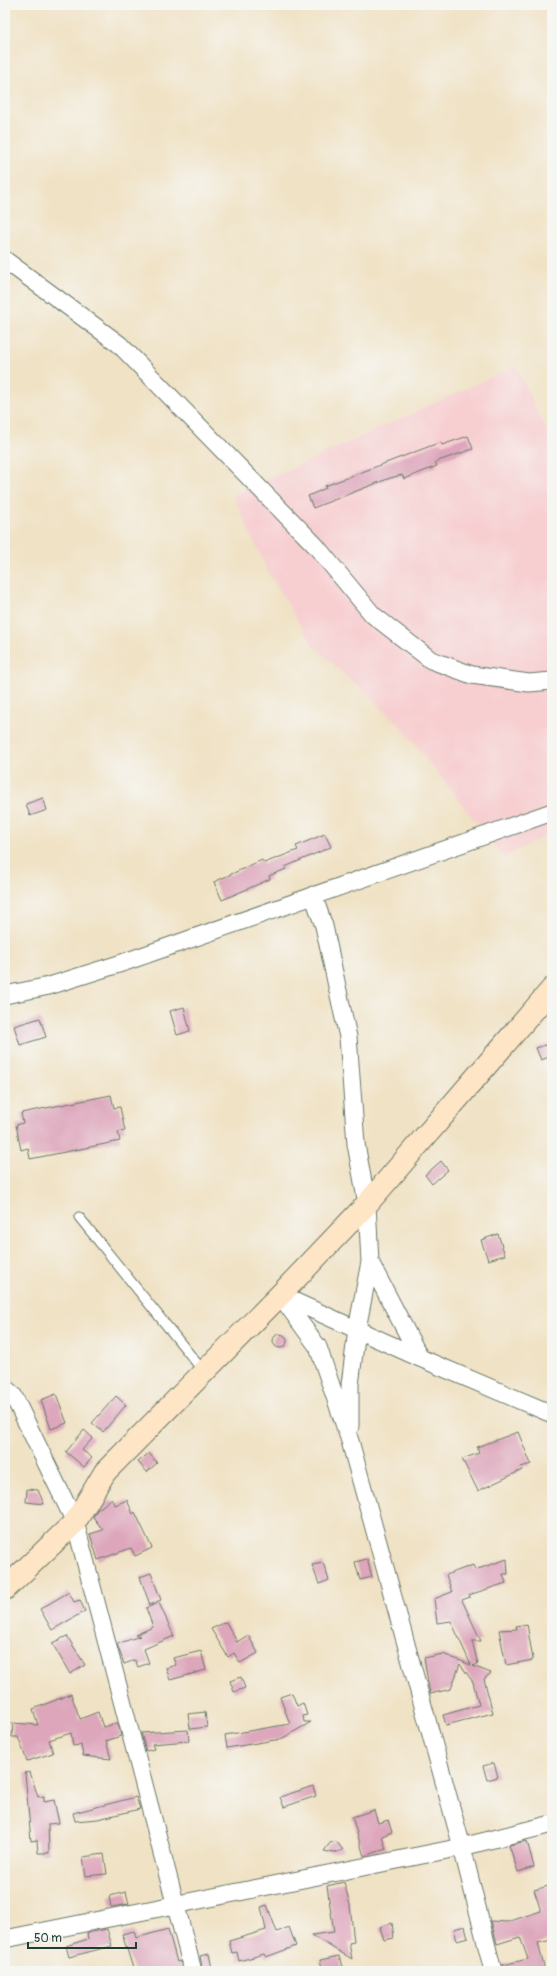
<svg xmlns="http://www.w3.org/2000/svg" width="557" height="1976" font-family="Pangolin,sans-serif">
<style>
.built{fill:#f7cfd1}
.building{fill:#dda6bb}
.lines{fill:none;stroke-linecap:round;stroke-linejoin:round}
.service-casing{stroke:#687767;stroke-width:11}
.minor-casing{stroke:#687767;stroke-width:19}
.secondary-casing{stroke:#687767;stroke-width:24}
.service{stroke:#fff;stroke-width:9}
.minor{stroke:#fff;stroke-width:17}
.secondary{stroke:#fde5c5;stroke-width:22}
</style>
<rect width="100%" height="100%" fill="#f6f6f2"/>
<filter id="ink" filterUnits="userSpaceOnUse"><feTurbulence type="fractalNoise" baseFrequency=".025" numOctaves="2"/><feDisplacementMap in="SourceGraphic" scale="8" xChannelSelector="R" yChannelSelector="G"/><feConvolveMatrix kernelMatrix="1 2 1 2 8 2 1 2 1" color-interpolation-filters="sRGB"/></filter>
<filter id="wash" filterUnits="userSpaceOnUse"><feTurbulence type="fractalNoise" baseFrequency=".012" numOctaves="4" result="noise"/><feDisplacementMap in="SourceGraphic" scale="16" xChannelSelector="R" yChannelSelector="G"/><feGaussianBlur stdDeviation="0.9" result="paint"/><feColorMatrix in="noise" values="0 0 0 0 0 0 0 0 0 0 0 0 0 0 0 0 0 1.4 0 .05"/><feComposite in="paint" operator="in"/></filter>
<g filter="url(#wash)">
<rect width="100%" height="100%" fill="#f0e2c5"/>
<path class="built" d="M 516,366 L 552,443 L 552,832 L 504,858 L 399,724 L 313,646 L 266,568 L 233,495 Z"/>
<g id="blocks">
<path class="building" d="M 468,436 L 473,449 L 435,462 L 437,466 L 404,479 L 402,475 L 390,478 L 313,508 L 308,496 L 326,488 L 325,486 L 441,442 L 442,445 Z
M 43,798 L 47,810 L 30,816 L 26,804 Z
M 325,834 L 331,847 L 285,867 L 286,869 L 269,876 L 270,879 L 222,900 L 214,882 L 262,860 L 264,863 L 298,850 L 296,846 Z
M 184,1007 L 190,1031 L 177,1035 L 170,1011 Z
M 40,1018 L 46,1037 L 20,1045 L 14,1026 Z
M 548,1044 L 552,1056 L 541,1060 L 536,1048 Z
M 111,1095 L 114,1108 L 120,1107 L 125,1131 L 118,1132 L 120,1141 L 30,1159 L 28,1148 L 21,1150 L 16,1125 L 23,1123 L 21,1113 Z
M 441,1161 L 448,1170 L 432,1184 L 425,1175 Z
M 498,1234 L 505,1255 L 488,1260 L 481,1240 Z
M273 1341a7 7 0 1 1 14 0a7 7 0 1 1-14 0Z
M 56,1394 L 67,1423 L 51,1429 L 41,1400 Z
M 116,1396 L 126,1405 L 103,1432 L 92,1423 Z
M 84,1430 L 93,1438 L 82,1450 L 92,1458 L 84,1467 L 66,1452 Z
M 518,1432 L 531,1464 L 521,1467 L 522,1470 L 478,1491 L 462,1459 L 479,1453 L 477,1447 Z
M 149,1453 L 157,1463 L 147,1472 L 138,1462 Z
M 27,1489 L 38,1490 L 44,1504 L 26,1502 Z
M 111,1499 L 115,1505 L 127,1500 L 133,1514 L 135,1512 L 152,1548 L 135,1556 L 131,1548 L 98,1560 L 90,1534 L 103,1530 L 93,1517 L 96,1511 Z
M 367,1559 L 372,1577 L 360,1580 L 355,1562 Z
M 507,1559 L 508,1574 L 503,1574 L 506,1583 L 469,1595 L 470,1597 L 462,1600 L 481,1641 L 472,1641 L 478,1664 L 473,1666 L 491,1673 L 484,1679 L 493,1713 L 446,1725 L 443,1715 L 479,1705 L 473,1682 L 460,1664 L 451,1689 L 430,1694 L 424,1658 L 443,1654 L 471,1665 L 451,1621 L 437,1623 L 434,1599 L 452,1592 L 446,1575 L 473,1565 L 475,1570 Z
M 323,1563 L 329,1580 L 319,1584 L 312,1565 Z
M 151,1573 L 161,1600 L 150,1605 L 140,1577 Z
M 69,1592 L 74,1602 L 80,1600 L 85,1611 L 52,1630 L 40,1609 Z
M 159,1603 L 174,1636 L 144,1649 L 149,1663 L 138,1667 L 135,1660 L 124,1664 L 117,1644 L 140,1636 L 135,1635 L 153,1627 L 146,1608 Z
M 226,1622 L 237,1642 L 248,1635 L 258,1653 L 240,1663 L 234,1653 L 228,1657 L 211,1629 Z
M 527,1624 L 533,1660 L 506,1665 L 499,1630 L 517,1629 L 516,1626 Z
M 67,1636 L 85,1665 L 70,1674 L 52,1643 Z
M 201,1651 L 206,1670 L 170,1680 L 166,1668 L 176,1665 L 173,1658 Z
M 241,1677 L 245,1688 L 234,1692 L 230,1681 Z
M 292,1693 L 297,1706 L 303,1703 L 307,1715 L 303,1716 L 304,1722 L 311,1722 L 281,1739 L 227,1748 L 225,1735 L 290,1724 L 280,1697 Z
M 71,1694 L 80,1719 L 98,1712 L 103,1727 L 118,1723 L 121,1736 L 106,1741 L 111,1759 L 83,1756 L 81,1745 L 73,1746 L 71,1733 L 49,1740 L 53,1753 L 27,1761 L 18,1737 L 12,1737 L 13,1723 L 38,1725 L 33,1709 Z
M 205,1712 L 207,1727 L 190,1729 L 188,1714 Z
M 188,1730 L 189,1741 L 152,1744 L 154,1749 L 146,1751 L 141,1733 Z
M 494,1763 L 498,1777 L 487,1780 L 483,1766 Z
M 30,1772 L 38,1797 L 44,1796 L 44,1802 L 54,1800 L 59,1823 L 48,1824 L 49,1853 L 38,1853 L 37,1840 L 31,1841 L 25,1773 Z
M 313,1786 L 316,1796 L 284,1807 L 280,1797 Z
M 136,1797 L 140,1809 L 98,1819 L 75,1821 L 73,1813 Z
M 374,1810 L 378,1823 L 388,1820 L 392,1832 L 382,1836 L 386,1849 L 364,1856 L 352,1817 Z
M 336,1841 L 343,1850 L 334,1853 L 324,1851 L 330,1843 Z
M 527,1841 L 534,1867 L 518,1872 L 509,1845 Z
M 104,1854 L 107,1874 L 86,1876 L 83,1857 Z
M 344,1882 L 350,1905 L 354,1942 L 349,1943 L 352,1959 L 311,1935 L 334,1932 L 327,1886 Z
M 552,1885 L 552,1940 L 538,1943 L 545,1971 L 503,1971 L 502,1965 L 528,1959 L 520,1937 L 497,1944 L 491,1921 L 507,1922 L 541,1911 L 534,1890 Z
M 126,1892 L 129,1904 L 111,1907 L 109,1896 Z
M 267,1905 L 277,1932 L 289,1927 L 296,1946 L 266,1957 L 264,1954 L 239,1961 L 237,1952 L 232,1953 L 229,1941 L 266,1930 L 261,1907 Z
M 392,1923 L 394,1938 L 384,1940 L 380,1927 Z
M 465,1926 L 468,1938 L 457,1941 L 454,1929 Z
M 107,1929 L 112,1946 L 69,1957 L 66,1946 L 88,1939 L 87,1933 Z
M 168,1929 L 177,1962 L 180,1961 L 183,1971 L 134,1971 L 122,1934 L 134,1931 L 136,1938 Z
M 209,1954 L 212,1968 L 203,1971 L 200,1956 Z
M 339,1956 L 343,1971 L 323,1971 L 320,1960 Z"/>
</g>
</g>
<g filter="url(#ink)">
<use href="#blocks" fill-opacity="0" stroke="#687767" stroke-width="1"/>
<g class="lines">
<defs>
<path id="service" d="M 79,1217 L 204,1372"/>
<path id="minor" d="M 5,260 L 119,344 L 315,545 L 373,615 L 431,660 L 472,675 L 529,683 L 552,681
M 313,895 L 324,926 L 348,1037 L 356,1144 L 367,1204 L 370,1262 L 357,1329 L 350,1385 L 350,1427
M 5,995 L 49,986 L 122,963 L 552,812
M 370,1262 L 420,1358
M 280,1295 L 318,1347 L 350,1441 L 462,1847 L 493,1971
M 280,1295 L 420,1358 L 552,1414
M 5,1388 L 13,1395 L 75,1522 L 193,1971
M 5,1939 L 462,1847 L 552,1824"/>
<path id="secondary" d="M 5,1589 L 75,1522 L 105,1472 L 280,1295 L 367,1204 L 552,989"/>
</defs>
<use href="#service" class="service-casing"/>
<use href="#minor" class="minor-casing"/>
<use href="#secondary" class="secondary-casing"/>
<use href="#service" class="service"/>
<use href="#minor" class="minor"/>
<use href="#secondary" class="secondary"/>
</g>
</g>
<rect width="557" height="1976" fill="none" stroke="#f6f6f2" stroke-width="20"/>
<path d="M28 1942v6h108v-6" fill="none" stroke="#1f3d34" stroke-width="2"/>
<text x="34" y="1942" font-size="12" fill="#1f3d34" stroke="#f6f6f2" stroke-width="3" paint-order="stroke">50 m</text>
</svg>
